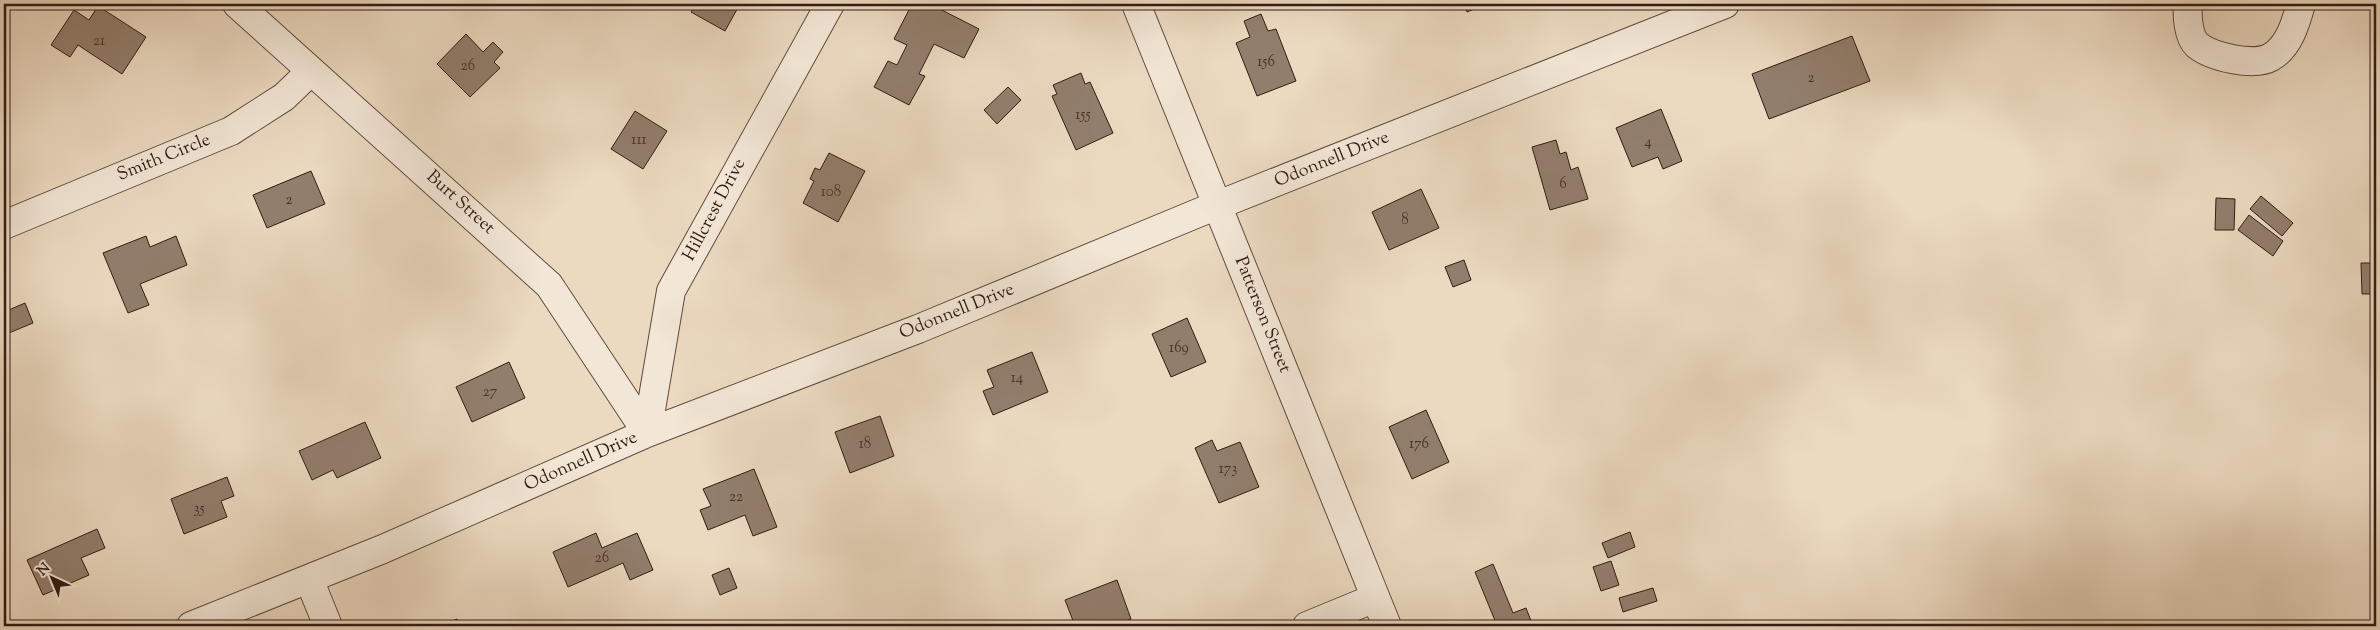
<svg xmlns="http://www.w3.org/2000/svg" width="2380" height="630" font-family="'Sorts Mill Goudy',serif">
<style>
.building{fill:#927e6d;stroke:#321c13}
.lines{fill:none;stroke-linecap:round;stroke-linejoin:round}
.minor-casing{stroke:#604b3e;stroke-width:30}
.minor{stroke:#f2e6d6;stroke-width:28}
.labels{text-anchor:middle;dominant-baseline:central;stroke-width:4;stroke-linejoin:round;paint-order:stroke}
.number-label{font-size:15px;fill:#4a342a}
.street-label{font-size:18px;fill:#321c13;stroke:#f2e6d6}
</style>
<rect width="100%" height="100%" fill="#ebd9c0"/>
<filter id="stains"><feTurbulence type="fractalNoise" baseFrequency=".004" numOctaves="4"/><feColorMatrix values="0 0 0 0 .2 0 0 0 0 .09 0 0 0 0 .02 0 0 0 .5 -.17"/></filter>
<radialGradient id="worn" r=".72"><stop offset=".6" stop-color="#630" stop-opacity="0"/><stop offset="1" stop-color="#630" stop-opacity=".3"/></radialGradient>
<path class="building" d="M 696,4 L 740,4 L 725,31 L 691,12 Z
M 912,4 L 930,4 L 979,29 L 964,58 L 934,44 L 919,74 L 925,76 L 909,105 L 874,87 L 888,61 L 897,65 L 907,45 L 894,39 Z
M 1463,4 L 1485,4 L 1467,12 Z
M 1488,4 L 1503,4 L 1490,9 Z
M 98,6 L 146,37 L 122,74 L 78,45 L 70,57 L 51,45 L 74,10 L 89,20 Z
M 1261,14 L 1268,31 L 1276,29 L 1296,81 L 1257,96 L 1236,43 L 1250,37 L 1244,21 Z
M 466,34 L 483,52 L 493,42 L 503,52 L 494,62 L 500,68 L 470,97 L 437,64 Z
M 1852,36 L 1870,81 L 1769,119 L 1752,74 Z
M 1081,73 L 1085,84 L 1090,82 L 1113,133 L 1076,150 L 1052,96 L 1057,94 L 1053,85 Z
M 1008,87 L 1021,100 L 997,124 L 984,110 Z
M 1661,109 L 1682,161 L 1663,169 L 1658,157 L 1632,167 L 1616,128 Z
M 635,111 L 667,131 L 643,169 L 611,149 Z
M 1556,140 L 1560,154 L 1566,152 L 1571,170 L 1578,167 L 1588,199 L 1550,210 L 1532,147 Z
M 829,153 L 865,171 L 838,222 L 803,203 L 814,181 L 810,179 L 815,168 L 820,170 Z
M 311,171 L 325,204 L 267,228 L 253,195 Z
M 1421,189 L 1439,228 L 1389,250 L 1372,212 Z
M 2261,196 L 2293,223 L 2282,236 L 2250,209 Z
M 2216,198 L 2235,199 L 2234,230 L 2215,230 Z
M 2249,215 L 2283,241 L 2273,256 L 2238,230 Z
M 146,236 L 150,247 L 176,236 L 187,265 L 140,284 L 149,305 L 128,313 L 103,253 Z
M 1464,260 L 1471,280 L 1453,287 L 1445,267 Z
M 2361,263 L 2376,263 L 2376,294 L 2362,294 Z
M 25,303 L 33,323 L 4,335 L 4,312 Z
M 1187,318 L 1206,362 L 1171,377 L 1152,334 Z
M 1032,352 L 1048,392 L 993,415 L 983,391 L 994,387 L 987,370 Z
M 509,362 L 525,398 L 472,422 L 456,387 Z
M 1426,410 L 1449,462 L 1412,479 L 1389,427 Z
M 880,416 L 894,456 L 850,473 L 835,432 Z
M 365,422 L 381,458 L 337,478 L 333,470 L 312,480 L 299,451 Z
M 1212,440 L 1217,451 L 1240,442 L 1259,487 L 1219,503 L 1195,448 Z
M 754,469 L 777,527 L 753,536 L 745,515 L 708,530 L 700,510 L 711,506 L 703,489 Z
M 227,477 L 234,496 L 221,501 L 227,517 L 184,534 L 171,499 Z
M 97,529 L 105,548 L 81,558 L 89,575 L 43,595 L 27,560 Z
M 1630,532 L 1635,547 L 1608,558 L 1602,543 Z
M 596,533 L 602,548 L 637,533 L 653,570 L 630,580 L 623,563 L 568,587 L 553,552 Z
M 1611,561 L 1619,585 L 1601,591 L 1593,567 Z
M 1493,564 L 1513,613 L 1526,608 L 1533,626 L 1504,626 L 1502,620 L 1496,623 L 1475,572 Z
M 729,568 L 737,588 L 720,595 L 712,575 Z
M 1117,580 L 1131,619 L 1112,626 L 1075,626 L 1065,600 Z
M 1653,588 L 1657,601 L 1623,612 L 1619,598 Z
M 457,619 L 460,626 L 440,626 Z"/>
<g class="lines">
<defs>
<path id="minor" d="M 237,4 L 549,285 L 647,433
M 1136,4 L 1387,626
M 2188,4 C 2187,16 2188,36 2197,45 C 2212,57 2254,67 2271,57 C 2289,47 2296,22 2301,4
M 4,225 L 231,131 L 284,97 L 311,71
M 647,433 L 671,291 L 830,4
M 309,579 L 328,626
M 191,626 L 383,549 L 647,433 L 918,329 L 1198,213 L 1725,4
M 1307,626 L 1375,598"/>
</defs>
<use href="#minor" class="minor-casing"/>
<use href="#minor" class="minor"/>
</g>
<g class="labels">
<g class="number-label">
<text x="99" y="41">21</text>
<text x="1266" y="62">156</text>
<text x="468" y="66">26</text>
<text x="1811" y="78">2</text>
<text x="1083" y="115">155</text>
<text x="639" y="140">111</text>
<text x="1648" y="142">4</text>
<text x="1563" y="184">6</text>
<text x="831" y="192">108</text>
<text x="289" y="200">2</text>
<text x="1405" y="220">8</text>
<text x="1179" y="348">169</text>
<text x="1017" y="378">14</text>
<text x="490" y="392">27</text>
<text x="865" y="444">18</text>
<text x="1419" y="444">176</text>
<text x="1228" y="469">173</text>
<text x="736" y="497">22</text>
<text x="199" y="509">35</text>
<text x="602" y="558">26</text>
</g>
<g class="street-label">
<text transform="translate(164 158) rotate(-22)">Smith Circle</text>
<text transform="translate(1332 160) rotate(-22)">Odonnell Drive</text>
<text transform="translate(460 203) rotate(42)">Burt Street</text>
<text transform="translate(715 210) rotate(-62)">Hillcrest Drive</text>
<text transform="translate(957 312) rotate(-22)">Odonnell Drive</text>
<text transform="translate(1262 315) rotate(68)">Patterson Street</text>
<text transform="translate(581 462) rotate(-24)">Odonnell Drive</text>
</g>
</g>
<rect width="2380" height="630" fill="none" stroke="#ebd9c0" stroke-width="20"/>
<rect x="5" y="5" width="2370" height="620" fill="none" stroke="#321c13" stroke-width="2.5"/>
<rect x="10" y="10" width="2360" height="610" fill="none" stroke="#321c13"/>
<g transform="translate(52 578) rotate(316)" stroke="#f2e6d6" stroke-width="4" paint-order="stroke">
<path d="M0-4L9 19L0 12L-9 19Z" fill="#321c13"/>
<text y="-8" font-size="14" font-weight="bold" text-anchor="middle" fill="#321c13">N</text>
</g>
<rect width="100%" height="100%" filter="url(#stains)"/>
<rect width="100%" height="100%" fill="url(#worn)"/>
</svg>
